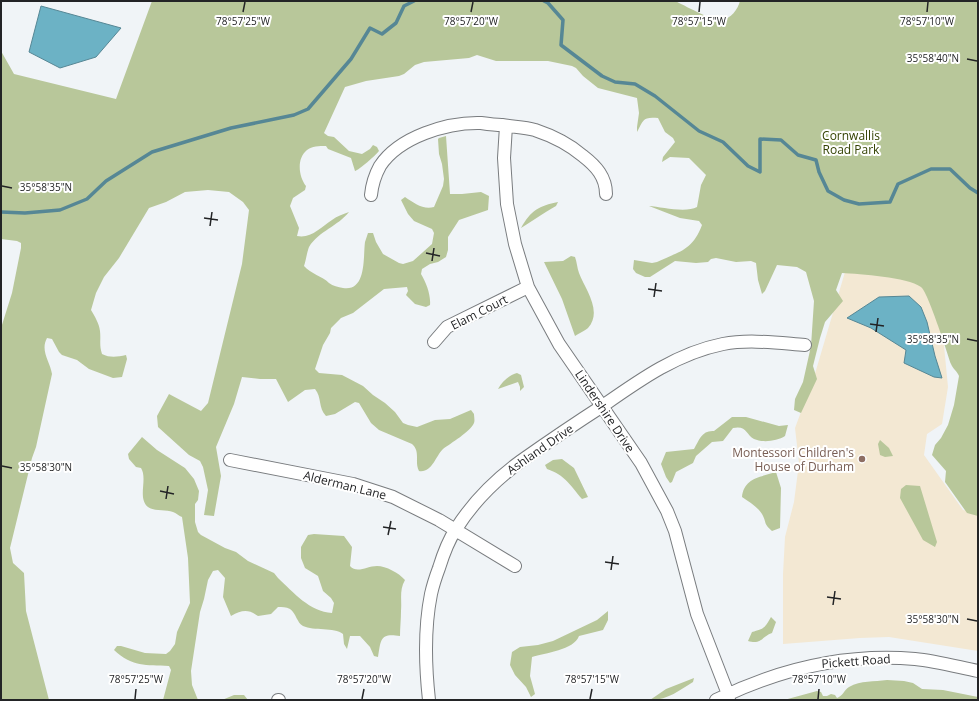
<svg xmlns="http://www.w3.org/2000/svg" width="979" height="701" font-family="'Open Sans',sans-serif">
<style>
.education{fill:#f3e8d3}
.green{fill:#b8c79a}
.water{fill:#6cb2c5;stroke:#568795}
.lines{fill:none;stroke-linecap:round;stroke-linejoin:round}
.stream{stroke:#568795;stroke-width:3.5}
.minor-casing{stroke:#797c7f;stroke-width:14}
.minor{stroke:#fff;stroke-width:12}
.ticks{fill:none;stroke:#232426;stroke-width:1.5}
.education-dot{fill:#8d6e63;stroke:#fff;stroke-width:1.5}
.labels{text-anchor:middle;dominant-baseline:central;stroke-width:4;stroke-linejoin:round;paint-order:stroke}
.park-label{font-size:12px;fill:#334202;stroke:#fff}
.street-label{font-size:12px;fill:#232426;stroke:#fff}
.education-label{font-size:12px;fill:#785e54;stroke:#fff;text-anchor:end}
.ticks-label{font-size:10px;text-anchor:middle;fill:#232426;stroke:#fff;stroke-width:4;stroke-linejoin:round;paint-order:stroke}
</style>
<rect width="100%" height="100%" fill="#f0f4f7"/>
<path class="education" d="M 845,272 L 886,273 L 922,283 L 942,325 L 948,387 L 942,424 L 927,434 L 924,455 L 963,510 L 978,513 L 978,651 L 889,637 L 860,638 L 783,644 L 783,574 L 785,537 L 794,502 L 799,463 L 795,428 L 814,377 Z"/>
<path class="green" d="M 152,1 L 675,1 C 684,5 712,21 721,20 C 731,19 738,9 740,1 L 978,1 L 978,516 L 967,513 L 945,482 L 946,471 L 932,455 L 935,445 L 941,438 L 948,425 L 954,405 L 959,376 C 957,371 953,369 951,364 C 947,352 928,292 921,287 C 907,277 860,274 842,273 L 836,290 L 843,301 L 825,322 L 820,338 L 813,366 L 817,379 L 801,413 L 794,410 L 795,399 L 803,382 L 811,346 L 814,301 L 806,272 L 797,267 L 777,265 L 765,291 L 762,294 L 758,280 L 756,263 L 751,261 L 736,262 L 716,258 L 711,259 L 708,262 L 696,263 L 675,261 L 650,277 L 645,277 L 636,273 L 633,269 L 634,260 L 652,263 L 657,262 C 680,251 692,251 702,225 L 699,221 L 680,218 L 649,206 C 661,207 686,213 697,207 L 701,185 L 706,175 L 689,158 L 670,157 L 662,162 L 663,157 L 675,142 L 673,138 L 665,132 L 658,118 C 643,117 644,119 637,132 L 637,127 L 639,113 L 637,98 L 598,88 L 583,76 L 576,68 L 572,66 L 548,61 L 496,61 L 477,55 L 469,58 L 424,62 L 415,65 L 404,74 L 399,76 L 366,81 L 345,87 L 324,133 L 328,136 L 334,137 L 349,151 L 362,154 L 370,149 L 373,145 L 377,147 L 379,151 C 376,155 359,170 355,171 L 351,158 L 328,149 L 326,146 C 319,146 312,146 307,150 C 296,159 299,177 306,186 L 305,190 L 293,198 L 290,206 L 299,228 L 297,236 C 311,239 321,227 332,220 C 337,216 344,214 349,212 C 338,226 319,231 309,247 C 307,252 306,260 304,266 C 311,274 322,276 329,283 C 333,286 338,287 343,288 C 367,292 363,256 365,242 C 366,239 367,236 368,233 L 373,233 L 376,242 L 383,254 L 399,263 L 403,264 L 413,261 L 432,244 L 434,233 L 432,229 L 414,221 L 408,214 L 401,200 L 405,197 C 414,203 423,210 434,207 L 443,186 L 444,179 L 442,164 L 439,154 L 438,139 L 439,138 L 446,136 L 450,194 L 462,194 L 481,192 L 489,196 L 488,210 L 459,220 L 448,237 L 448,250 L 446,257 L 438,262 L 430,264 L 422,269 L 421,274 C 426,282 431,295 430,305 L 426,307 L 415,304 L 406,295 L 408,291 L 407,287 L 384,289 L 353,313 L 341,318 L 331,328 L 330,333 L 323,345 L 315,369 L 319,373 L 342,375 L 363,386 L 373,395 L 385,403 L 395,412 L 403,423 L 408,425 L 417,427 L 435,420 L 450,419 L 471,410 L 474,414 C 474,416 475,421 474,423 C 470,432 451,443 443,449 C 435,457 432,473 419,471 C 414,462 421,452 412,444 L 379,430 L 371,423 L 359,403 L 355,402 L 335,414 L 326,416 C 318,408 322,397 315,389 L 305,390 L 288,402 L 276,379 L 260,379 L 242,377 L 234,404 L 216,447 L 221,476 L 214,516 L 204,515 L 208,490 L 203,467 L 200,461 L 189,455 L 158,427 L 157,416 L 169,394 L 201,411 L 208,403 L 242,264 L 249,210 L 243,202 L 229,192 L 208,190 L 185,192 L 166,202 L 149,208 L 119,258 L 104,277 L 96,293 L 91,310 C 95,317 99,323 100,331 C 101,340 99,345 102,354 C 110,358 117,357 126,355 L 127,359 L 122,377 L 113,378 L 89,369 L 77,360 L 62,355 L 59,352 L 52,339 L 47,338 C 40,351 50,361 52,374 L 36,447 L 32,458 L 10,548 L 13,563 L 24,573 L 26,611 L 49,700 L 1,700 L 1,328 L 12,293 L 21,248 L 21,243 L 17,241 L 1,239 L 1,51 L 14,74 L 116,99 Z
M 558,202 L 556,206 C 543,213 533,221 521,228 C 531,210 539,206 558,202 Z
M 571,256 L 575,257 C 577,262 577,268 579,273 C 585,289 603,311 588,328 C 585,331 579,333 575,336 L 562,299 L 544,262 L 563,261 Z
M 517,373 L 521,375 L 524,387 L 520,391 L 520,387 L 518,382 L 498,389 C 502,382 509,375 517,373 Z
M 732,417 L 746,417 L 779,426 L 788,425 L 785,436 C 777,441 763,443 754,439 C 746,435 747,425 733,428 L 723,441 L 712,442 L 696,456 L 693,463 L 676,472 L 672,482 L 670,483 L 666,477 L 661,464 L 666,452 L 694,449 C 699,440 702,430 714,431 Z
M 142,437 L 157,450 L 185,468 L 194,479 L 199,491 L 198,500 L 195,504 L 195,522 L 198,532 L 201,535 L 225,548 L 236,552 L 248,561 L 274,573 L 278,578 C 293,592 310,612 332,613 L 334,603 L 331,598 L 323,591 L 318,576 L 305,568 L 301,558 L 301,547 L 308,535 L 314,534 L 344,536 L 352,547 L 350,566 C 357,574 367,566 377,566 C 386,566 399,573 405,580 C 399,590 402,600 401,611 C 401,619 400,628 400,636 C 380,633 381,639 378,657 L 374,656 L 370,647 L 360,636 L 350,636 L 347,649 L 344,644 L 343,634 C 334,627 314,631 303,626 C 297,623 296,613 290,609 C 286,607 282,607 278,607 L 271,614 L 258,616 C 248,609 242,610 231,616 L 223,597 L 225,578 L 218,570 L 213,571 L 208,580 L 204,599 L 200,612 L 191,671 L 192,685 L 198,700 L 163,700 L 171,670 L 169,666 C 146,665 132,667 114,650 L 117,646 L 121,646 L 145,653 L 166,654 L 170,651 L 175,644 L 177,632 L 190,603 L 188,558 L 182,517 C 179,516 176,513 173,512 C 166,509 155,512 148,507 C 137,498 148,479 141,468 L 136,467 L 129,459 L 128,454 Z
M 880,440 L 889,448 L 893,456 L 885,457 L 880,455 L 878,444 Z
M 562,459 L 574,468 L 588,497 L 582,499 C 570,485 565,475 547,469 L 545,465 L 553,460 Z
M 776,472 L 781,488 L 780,528 L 772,531 C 763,523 767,523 762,514 C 758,507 749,502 742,497 C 744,478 760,477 776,472 Z
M 906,485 L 920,486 L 937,542 L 935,547 L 923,540 L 900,498 L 901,489 Z
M 608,611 L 608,620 L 603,630 L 579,636 C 574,650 545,653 532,657 L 530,676 L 535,694 L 531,697 L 526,687 L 515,675 L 510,665 L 512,652 L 520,647 L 538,645 L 553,641 L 597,620 Z
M 771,617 L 776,622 L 772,633 C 762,636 762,645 748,641 L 752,632 C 764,629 765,628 771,617 Z
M 694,678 L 693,682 C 680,690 666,701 650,700 L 666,689 Z
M 887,680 L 904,681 L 913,683 L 922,689 L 943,690 L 978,697 L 978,700 L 784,700 L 817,691 L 821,692 L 823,696 L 827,696 L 831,694 L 835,695 L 837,698 C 843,696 844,690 849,687 C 861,680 874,682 887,680 Z
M 234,695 L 244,695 L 248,700 L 222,700 Z"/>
<path class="water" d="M 41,6 L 121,28 L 96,57 L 60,68 L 29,52 Z
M 909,296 L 921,307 L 927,322 L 935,356 L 942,378 L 934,377 L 904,363 L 906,350 L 871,328 L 847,318 L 879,297 Z"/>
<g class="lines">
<path class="stream" d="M 544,1 L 548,3 L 563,20 L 561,45 L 602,76 L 615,82 L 635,84 L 655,96 L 699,131 L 723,142 L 748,166 L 760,172 L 760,139 L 781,140 L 798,155 L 816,160 L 819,172 L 828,191 L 844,200 L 859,204 L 890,202 L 898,184 L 931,169 L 950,169 L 970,188 L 978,193
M 1,212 L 25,213 L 60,210 L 87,199 L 106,181 L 152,152 L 231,128 L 294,115 L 308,109 L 351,59 L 370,28 L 382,34 L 396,23 L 404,6 L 414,1"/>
<defs>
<path id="minor" d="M 506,126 L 504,158 L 507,204 L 515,244 L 528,287 L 559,344 L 641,463 L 667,511 L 675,531 L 697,614 L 728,694 L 729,700
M 371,195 C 372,185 375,175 380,166 C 399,137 447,122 481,123 C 488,124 495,125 502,125 C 513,127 524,127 535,130 C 553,136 569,144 583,156 C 596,166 606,177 606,194
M 434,342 L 447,327 L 528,287
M 230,460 L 353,484 L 393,497 L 439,520 L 515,566
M 278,700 L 279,700
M 429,700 C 425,664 424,629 431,594 C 433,585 436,576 439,568 C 443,555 448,541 456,529 C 473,502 495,480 521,461 C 548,442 576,423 604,405 C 641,379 678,353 723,344 C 749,339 778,343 805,345
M 716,700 C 779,669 844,653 915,659 C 936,661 958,667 978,671"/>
</defs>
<use href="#minor" class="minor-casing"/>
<use href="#minor" class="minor"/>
</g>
<path class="ticks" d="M 243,12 L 245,2M 471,12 L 473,2M 699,12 L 700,2M 927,12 L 928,2M 967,59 L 977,61M 2,186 L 12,188M 204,218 L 218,220M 210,226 L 212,212M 426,253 L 440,256M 432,261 L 434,248M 648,289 L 662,291M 654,297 L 656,283M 870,324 L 884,326M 876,332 L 878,318M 967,339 L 977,341M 2,466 L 12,468M 160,491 L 174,494M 166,499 L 168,486M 383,527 L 396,529M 388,535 L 391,521M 605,562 L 619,564M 611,570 L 613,556M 827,597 L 841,599M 833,605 L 835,591M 967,619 L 977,621M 135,699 L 136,689M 362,699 L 364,689M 590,699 L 592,689M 818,699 L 819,689"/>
<circle class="education-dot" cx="862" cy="459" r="4"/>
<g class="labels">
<g class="park-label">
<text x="851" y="135">Cornwallis<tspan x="851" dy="14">Road Park</tspan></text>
</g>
<g class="street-label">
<text transform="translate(479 312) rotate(-27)">Elam Court</text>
<text transform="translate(605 411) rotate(56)">Lindershire Drive</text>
<text transform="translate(540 449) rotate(-35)">Ashland Drive</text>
<text transform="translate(345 485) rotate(14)">Alderman Lane</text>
<text transform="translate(856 661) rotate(-4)">Pickett Road</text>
</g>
<g class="education-label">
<text x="854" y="452">Montessori Children's<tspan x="854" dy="14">House of Durham</tspan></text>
</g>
</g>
<g class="ticks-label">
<text x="243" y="25">78°57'25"W</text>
<text x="471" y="25">78°57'20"W</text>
<text x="699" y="25">78°57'15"W</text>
<text x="927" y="25">78°57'10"W</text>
<text x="933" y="62">35°58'40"N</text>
<text x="46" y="191">35°58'35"N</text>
<text x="933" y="343">35°58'35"N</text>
<text x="46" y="471">35°58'30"N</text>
<text x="933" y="623">35°58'30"N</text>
<text x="136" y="683">78°57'25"W</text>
<text x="364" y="683">78°57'20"W</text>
<text x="592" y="683">78°57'15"W</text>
<text x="819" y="683">78°57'10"W</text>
</g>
<rect width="979" height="701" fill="none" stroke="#232426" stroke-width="4"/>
</svg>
